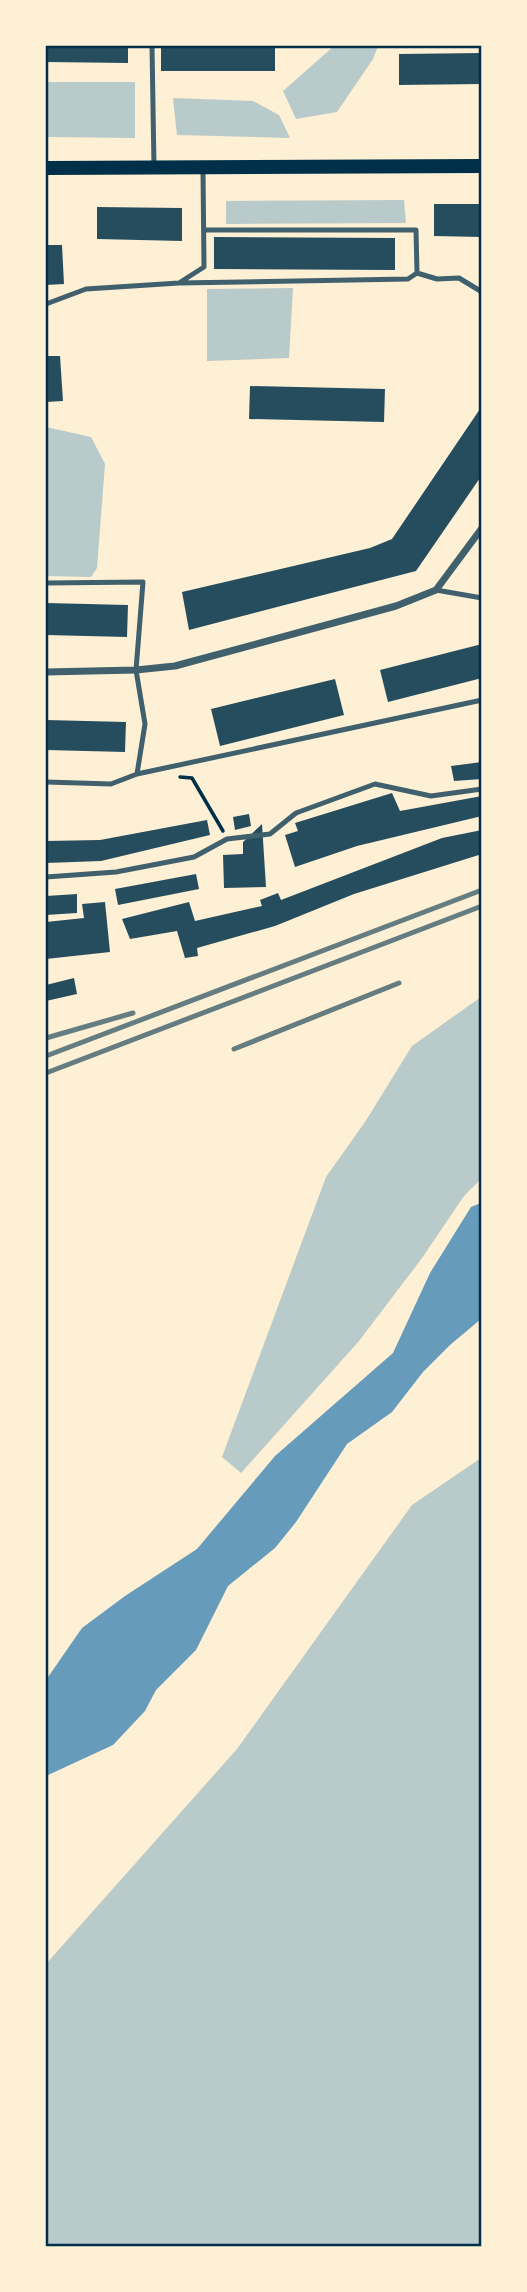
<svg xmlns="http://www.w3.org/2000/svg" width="527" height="2292" font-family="'PT Serif',serif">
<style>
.green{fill:#b9caca}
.water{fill:#669bbc}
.building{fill:#264d5e}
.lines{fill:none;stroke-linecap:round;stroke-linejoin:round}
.path{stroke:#003049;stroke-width:3.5}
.service{stroke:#3f606c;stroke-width:5}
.minor{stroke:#3f606c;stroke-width:7}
.secondary{stroke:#003049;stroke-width:14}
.rail{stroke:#657d81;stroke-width:5}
.neatline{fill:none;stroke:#003049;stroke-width:2.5}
</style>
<rect width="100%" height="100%" fill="#fdf0d5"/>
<path class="green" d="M 334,46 L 378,46 L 373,59 L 337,112 L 296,119 L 283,91 Z
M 46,82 L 135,82 L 135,138 L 46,137 Z
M 173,98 L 253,101 L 279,115 L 290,138 L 177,135 Z
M 404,200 L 406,223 L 226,224 L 226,201 Z
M 293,288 L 289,358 L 207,361 L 207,289 Z
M 46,427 L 91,437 L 105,464 L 97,568 L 91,577 L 46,576 Z
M 481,997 L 481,1179 L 464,1196 L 422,1258 L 359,1341 L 241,1473 L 222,1457 L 326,1177 L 365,1122 L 412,1046 Z
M 481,1458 L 481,2246 L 46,2246 L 46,1964 L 237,1749 L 412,1505 Z"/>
<path class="water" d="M 481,1203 L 481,1319 L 450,1345 L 423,1372 L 392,1412 L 347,1444 L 296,1522 L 275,1548 L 228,1586 L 196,1650 L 156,1690 L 145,1711 L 113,1745 L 46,1776 L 46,1680 L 82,1628 L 125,1596 L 197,1549 L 275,1456 L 393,1353 L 430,1273 L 471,1207 Z"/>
<path class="building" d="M 46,46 L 128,46 L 128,63 L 46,62 Z
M 161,46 L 275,46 L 275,71 L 161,71 Z
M 482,53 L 482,84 L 399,85 L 399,54 Z
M 434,204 L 482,204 L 482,237 L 434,236 Z
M 97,207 L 182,208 L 182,241 L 97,239 Z
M 214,237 L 395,238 L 395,270 L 214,269 Z
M 46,245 L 62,245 L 64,284 L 46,285 Z
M 46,356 L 60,356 L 63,401 L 46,402 Z
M 250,386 L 385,389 L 384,422 L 249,419 Z
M 482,406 L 482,475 L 416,571 L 189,630 L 182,592 L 370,548 L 392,539 Z
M 46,603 L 128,605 L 127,637 L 46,635 Z
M 482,644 L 482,678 L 388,702 L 380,670 Z
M 335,679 L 344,715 L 220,746 L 211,709 Z
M 46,720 L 126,722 L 125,752 L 46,750 Z
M 482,762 L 482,779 L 454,781 L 451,766 Z
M 392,793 L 400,811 L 482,796 L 482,816 L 357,846 L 295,867 L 285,835 L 298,831 L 295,823 Z
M 249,814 L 251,826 L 235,830 L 233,817 Z
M 207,820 L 210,835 L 101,861 L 46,863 L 46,841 L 100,840 Z
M 262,824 L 266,887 L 224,888 L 223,855 L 243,854 L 243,842 Z
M 482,830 L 482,854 L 354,894 L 275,926 L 197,948 L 198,956 L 185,958 L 177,931 L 130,939 L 122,919 L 189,902 L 195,921 L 262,906 L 260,900 L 278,893 L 281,900 L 442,838 Z
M 196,874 L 199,889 L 118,905 L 115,889 Z
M 77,894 L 77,913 L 46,915 L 46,896 Z
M 105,902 L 110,952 L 46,959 L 46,922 L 84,918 L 82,904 Z
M 74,978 L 77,994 L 46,1001 L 46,985 Z"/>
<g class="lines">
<path class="path" d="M 180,777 L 192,778 L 223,831"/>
<path class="service" d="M 152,46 L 154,167
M 203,170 L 204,267 L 179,283 L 408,279 L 417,273 L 437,279 L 459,278 L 482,292
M 204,230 L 416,230 L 417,273
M 46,304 L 86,289 L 179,283
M 46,583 L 143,582 L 136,670 L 145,724 L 137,774 L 482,700
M 436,590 L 482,598
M 46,782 L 111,784 L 137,774
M 46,877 L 116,872 L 194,857 L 227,839 L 270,834 L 296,813 L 375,784 L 431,796 L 482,789"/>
<path class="minor" d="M 46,672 L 136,670 L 175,666 L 396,606 L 436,590 L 482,528"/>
<path class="secondary" d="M 46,168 L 482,166"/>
<path class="rail" d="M 46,1038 L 133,1013
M 234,1049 L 399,983
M 46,1056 L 482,890
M 46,1073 L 482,906"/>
</g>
<rect width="527" height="2292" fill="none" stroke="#fdf0d5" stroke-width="94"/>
<rect x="47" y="47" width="433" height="2198" class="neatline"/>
</svg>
